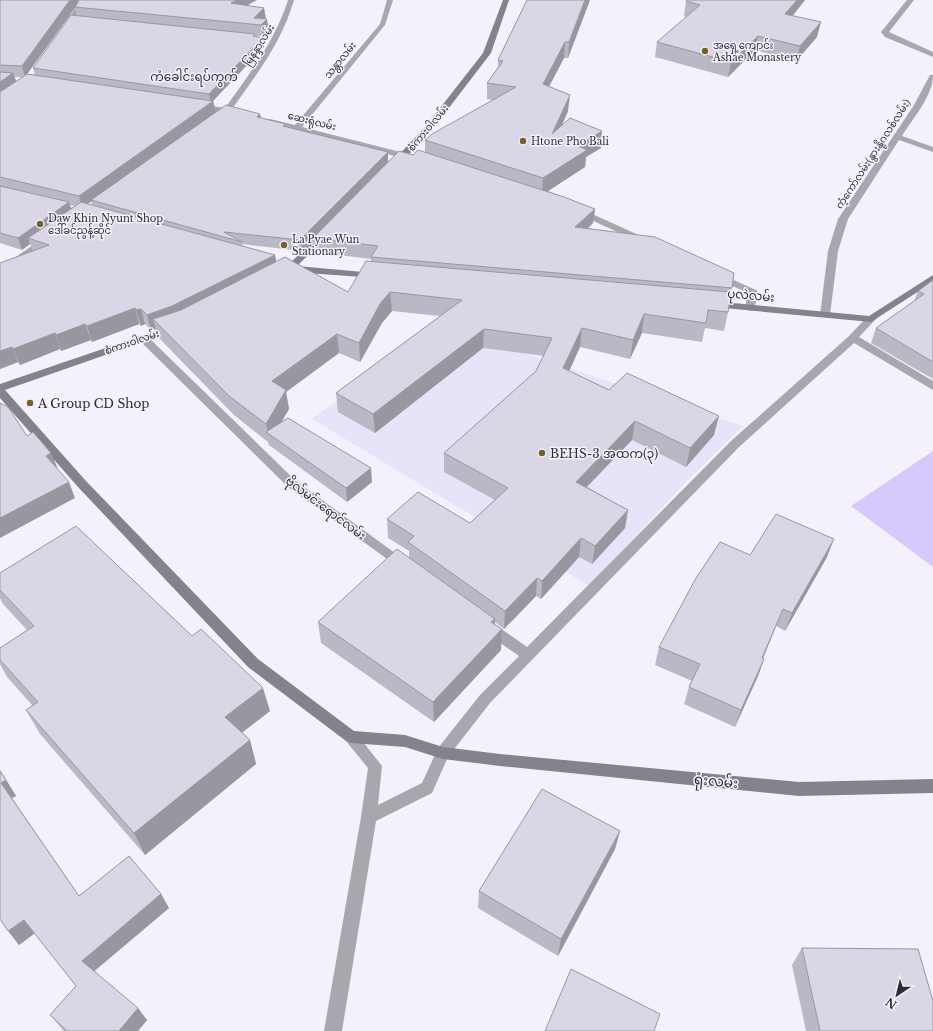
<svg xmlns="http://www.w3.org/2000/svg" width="933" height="1031" font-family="'Libre Baskerville','Noto Sans Myanmar',serif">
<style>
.built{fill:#e9e3fa}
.green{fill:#d7c9fc}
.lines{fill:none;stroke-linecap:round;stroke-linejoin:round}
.street{fill:#a8a7ad;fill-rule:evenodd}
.secondary{fill:#85828c;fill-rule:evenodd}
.wall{fill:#bbb8c5;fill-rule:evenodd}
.shaded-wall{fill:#9996a0}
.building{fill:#dad6e5;stroke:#9996a0}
.poi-dot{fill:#74602f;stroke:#f4f1fd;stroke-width:1.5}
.labels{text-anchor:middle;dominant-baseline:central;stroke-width:3;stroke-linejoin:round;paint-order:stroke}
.far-street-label{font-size:10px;fill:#2d2c32;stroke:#f4f1fd}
.far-poi-label{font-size:10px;fill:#2d2c32;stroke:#f4f1fd;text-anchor:start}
.far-quarter-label{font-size:12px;fill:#2d2c32;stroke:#f4f1fd}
.street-label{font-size:12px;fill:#2d2c32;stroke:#f4f1fd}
.poi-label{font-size:12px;fill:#2d2c32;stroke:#f4f1fd;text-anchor:start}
.near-street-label{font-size:14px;fill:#2d2c32;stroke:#f4f1fd}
</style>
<rect width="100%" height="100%" fill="#f4f1fd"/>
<path class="built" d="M 440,325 L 743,426 L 688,480 L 589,586 L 312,419 Z"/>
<path class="green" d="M 933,451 L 933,567 L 851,506 Z"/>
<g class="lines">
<path class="street" d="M 81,0 L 87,0 L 68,31 L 62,31 L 61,29 Z
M 288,0 L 294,0 C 282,42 257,74 232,109 L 239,110 L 239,114 L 228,113 L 222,115 L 219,115 L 219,112 L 196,108 L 195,106 L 199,104 L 225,108 C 250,73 275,41 288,0 Z
M 387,0 L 393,0 L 385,25 L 302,127 L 416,156 L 417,158 L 416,160 L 410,160 L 267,123 L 267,119 L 270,119 L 295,125 L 380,24 Z
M 907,0 L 914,0 L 889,32 L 933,52 L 933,57 L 885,37 L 881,32 Z
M 930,75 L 933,75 C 933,96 913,118 902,136 L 933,147 L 933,152 L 899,140 L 848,219 L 838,251 L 830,315 L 829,317 L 821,317 L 820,315 L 828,251 L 838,219 L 914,105 Z
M 579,208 L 643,237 L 645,239 L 640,242 L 637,241 L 576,213 L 575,211 Z
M 46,236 L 51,239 L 49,241 L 3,274 L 0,275 L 0,268 Z
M 718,273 L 756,290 L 758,292 L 754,310 L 750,311 L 745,308 L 748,293 L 715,278 L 713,276 Z
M 871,316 L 876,319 L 859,337 L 933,381 L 933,390 L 854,343 L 739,447 L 490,703 L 448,757 L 432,793 L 376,821 L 342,1031 L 324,1031 L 361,817 L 368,768 L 346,741 L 344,737 L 346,733 L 351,731 L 356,733 L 382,766 L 378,805 L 422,783 L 438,748 L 480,695 L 519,656 L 483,631 L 481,627 L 483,623 L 488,622 L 493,623 L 527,647 L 731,441 L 849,336 L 867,317 Z
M 143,335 L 147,336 L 296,481 L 406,561 L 408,564 L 406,567 L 402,569 L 398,567 L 288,487 L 139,340 L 138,338 L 139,336 Z"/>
<path class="secondary" d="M 503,0 L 509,0 L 491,53 L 432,130 L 398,166 L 392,166 L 391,164 L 392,162 L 426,126 L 483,53 Z
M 324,232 L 327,233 L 329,235 L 327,237 L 297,266 L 374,273 L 379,276 L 377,278 L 292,272 L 287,274 L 284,273 L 282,271 L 284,269 L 321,233 Z
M 933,275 L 933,282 L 871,322 L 713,307 L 708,304 L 713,301 L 869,316 Z
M 173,325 L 178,328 L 177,330 L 5,390 L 86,481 L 258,659 L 354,731 L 405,735 L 443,747 L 500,754 L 799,782 L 933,779 L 933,793 L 799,796 L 500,766 L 443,759 L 405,747 L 351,743 L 346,741 L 248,667 L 78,487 L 0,398 L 0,384 Z"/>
</g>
<path class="wall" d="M 0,0 L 247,6 L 264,8 L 266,19 L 269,30 L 263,36 L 256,36 L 256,37 L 263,38 L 264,47 L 213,101 L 216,112 L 260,114 L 261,118 L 286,127 L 388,162 L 413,155 L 425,153 L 425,140 L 493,100 L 487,99 L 487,83 L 498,67 L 498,60 L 590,0 L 568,58 L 564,58 L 549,86 L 568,111 L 562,124 L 601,148 L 586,157 L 585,167 L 548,191 L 595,209 L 593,223 L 588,228 L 734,273 L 728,312 L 724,331 L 705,328 L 702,342 L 642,333 L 630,359 L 580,347 L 569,371 L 609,390 L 714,435 L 686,467 L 632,440 L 587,487 L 628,510 L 625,528 L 592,564 L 579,557 L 541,599 L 536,596 L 504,629 L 495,622 L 495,624 L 501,650 L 434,722 L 321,643 L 318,622 L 409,557 L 409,551 L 388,538 L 387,519 L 470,523 L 495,500 L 444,472 L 444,453 L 536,371 L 544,356 L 483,348 L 375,433 L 338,412 L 336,393 L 440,316 L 392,311 L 382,323 L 360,362 L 339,353 L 286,392 L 289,409 L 282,421 L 372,482 L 347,502 L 269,445 L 268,442 L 234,415 L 159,338 L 156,329 L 151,330 L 145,324 L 141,326 L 139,324 L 92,342 L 91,340 L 61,351 L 60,349 L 20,365 L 18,362 L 0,369 L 33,251 L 30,244 L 22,250 L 0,243 ZM 75,8 L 77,16 L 33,68 L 35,75 L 27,74 ZM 15,77 L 22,77 L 16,81 ZM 91,201 L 92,205 L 88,204 ZM 70,205 L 75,206 L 71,208 ZM 313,240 L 314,252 L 371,259 L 371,262 L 348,292 L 276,262 L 275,255 L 243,246 L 242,244 L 302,251 Z
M 687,0 L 805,0 L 792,16 L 817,37 L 796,61 L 755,50 L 728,77 L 655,57 L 657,42 L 687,17 L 684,16 L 686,1 Z
M 933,280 L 933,379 L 871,343 L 876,328 L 914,301 L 918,291 Z
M 750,555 L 827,557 L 785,631 L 776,626 L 763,658 L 764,659 L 758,676 L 735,727 L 684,704 L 689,687 L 692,681 L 655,665 L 659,647 Z
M 0,573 L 270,711 L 242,733 L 250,740 L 256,764 L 145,855 L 40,734 L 26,710 L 33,706 L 7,677 L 0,664 L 0,648 L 27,630 L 3,604 L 0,598 Z
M 0,770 L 16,796 L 12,798 L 79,896 L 161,894 L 169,908 L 94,971 L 147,1020 L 138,1031 L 64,1031 L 50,1015 L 76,986 L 35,933 L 19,945 Z
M 620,831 L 615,849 L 558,956 L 478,908 L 479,891 Z
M 802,948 L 933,1031 L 806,1031 L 792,965 Z"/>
<path class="shaded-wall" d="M 70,0 L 79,0 L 75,7 L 75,8 L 25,77 L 22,66 Z
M 237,0 L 257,0 L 232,14 L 231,3 Z
M 585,0 L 590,0 L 568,58 L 569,42 Z
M 797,0 L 805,0 L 782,29 L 785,14 Z
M 264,8 L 266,19 L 254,18 Z
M 267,19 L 269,30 L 263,36 L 261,25 Z
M 821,22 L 817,37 L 796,61 L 800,46 Z
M 758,36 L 755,50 L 728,77 L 731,62 Z
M 263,38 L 264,47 L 213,101 L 216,112 L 82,208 L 79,196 L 211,103 L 209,94 Z
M 565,42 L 564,58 L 542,100 L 543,84 Z
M 13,73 L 17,84 L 0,96 L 0,82 Z
M 570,95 L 568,111 L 551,151 L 552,134 Z
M 260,114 L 262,124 L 257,117 Z
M 602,131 L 601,148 L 586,157 L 585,167 L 542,195 L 543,178 L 578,146 Z
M 388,152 L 388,162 L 313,238 L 313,240 L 302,251 L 300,240 Z
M 69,202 L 73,214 L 28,238 L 30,244 L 22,250 L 18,238 Z
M 595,209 L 593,223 L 574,241 L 575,227 Z
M 275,255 L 278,271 L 176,322 L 153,319 L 156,329 L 151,330 L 147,315 Z
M 390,292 L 392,311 L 382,323 L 360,362 L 359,343 L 380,304 Z
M 135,308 L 139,324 L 92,342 L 87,326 Z
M 141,309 L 145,324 L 141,326 L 136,310 Z
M 644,314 L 642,333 L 630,359 L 633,340 Z
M 85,324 L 91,340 L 61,351 L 56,335 Z
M 582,328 L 580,347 L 562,387 L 563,368 Z
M 484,329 L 483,348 L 375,433 L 373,414 Z
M 55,333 L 60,349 L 20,365 L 13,349 Z
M 337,334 L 339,353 L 286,392 L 289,409 L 273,437 L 268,433 L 266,424 L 272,381 Z
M 12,347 L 18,362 L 0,369 L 0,351 Z
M 719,416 L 714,435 L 686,467 L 690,448 Z
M 635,421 L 632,440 L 574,500 L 576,482 Z
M 51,453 L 58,469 L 46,456 Z
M 371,468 L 372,482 L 347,502 L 346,488 Z
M 69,482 L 75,498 L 0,538 L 0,518 Z
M 628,510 L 625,528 L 592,564 L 595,546 Z
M 581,538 L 579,557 L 541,599 L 542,581 Z
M 834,539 L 827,557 L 785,631 L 792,613 Z
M 537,578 L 536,596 L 504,629 L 505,611 Z
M 783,609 L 776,626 L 756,676 L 762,658 Z
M 495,619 L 494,637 L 502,629 L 501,650 L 434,722 L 433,702 L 491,622 Z
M 764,659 L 758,676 L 735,727 L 741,710 Z
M 263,688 L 270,711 L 232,740 L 225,717 Z
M 250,740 L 256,764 L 145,855 L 134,833 Z
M 0,770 L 16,796 L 12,798 L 1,783 Z
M 620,831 L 615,849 L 558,956 L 561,939 Z
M 161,894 L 169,908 L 91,974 L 82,961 Z
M 24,920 L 35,933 L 19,945 L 8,931 Z
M 138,1008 L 147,1020 L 138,1031 L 119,1031 Z"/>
<path class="building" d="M 0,0 L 70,0 L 22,66 L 0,65 Z
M 79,0 L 237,0 L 231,3 L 264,8 L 254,18 L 267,19 L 261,25 L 75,7 Z
M 527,0 L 585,0 L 569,42 L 565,42 L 543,84 L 570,95 L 552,134 L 570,118 L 602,131 L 578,146 L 587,150 L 543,178 L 425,140 L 432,134 L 516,87 L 487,83 L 503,61 L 498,60 Z
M 687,0 L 797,0 L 785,14 L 821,22 L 800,46 L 758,36 L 731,62 L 657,42 L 700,5 L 686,1 Z
M 71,15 L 255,34 L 253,36 L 263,38 L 209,94 L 33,68 Z
M 0,72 L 13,73 L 0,82 Z
M 27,74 L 213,101 L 79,196 L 0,177 L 0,92 Z
M 226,105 L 260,114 L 257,117 L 286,124 L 283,126 L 388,152 L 300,240 L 224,232 L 242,242 L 91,200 Z
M 418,150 L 564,197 L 595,209 L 575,227 L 655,237 L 734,273 L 732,288 L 371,257 L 378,246 L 313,238 L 399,151 L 413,155 Z
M 0,186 L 69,202 L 18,238 L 0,233 Z
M 81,202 L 275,255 L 172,306 L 147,315 L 141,309 L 136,310 L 135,308 L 87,326 L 85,324 L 56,335 L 55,333 L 13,349 L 12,347 L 0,351 L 0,263 L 49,245 L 28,238 Z
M 285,257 L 348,292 L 366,261 L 731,292 L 728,312 L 708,310 L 706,323 L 644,314 L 633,340 L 582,328 L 563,368 L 609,390 L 627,373 L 719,416 L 690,448 L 635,421 L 576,482 L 628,510 L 595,546 L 581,538 L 542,581 L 537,578 L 505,611 L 408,542 L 414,536 L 387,519 L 418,492 L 470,523 L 508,488 L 444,453 L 536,371 L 552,338 L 484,329 L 373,414 L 336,393 L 462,300 L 390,292 L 380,304 L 359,343 L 337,334 L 272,381 L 286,390 L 266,424 L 229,396 L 153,319 L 181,310 Z
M 933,280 L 933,362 L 876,328 L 924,294 L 918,291 Z
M 0,403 L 8,407 L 27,436 L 33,432 L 51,453 L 46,456 L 69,482 L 0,518 Z
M 288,418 L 371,468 L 346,488 L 266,432 Z
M 776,514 L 834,539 L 792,613 L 783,609 L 762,658 L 764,659 L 741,710 L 689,687 L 700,664 L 659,647 L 696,578 L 720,542 L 750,555 Z
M 76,526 L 192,636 L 201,629 L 263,688 L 225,717 L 250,740 L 134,833 L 26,710 L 38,702 L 0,660 L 0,648 L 34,626 L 0,590 L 0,573 Z
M 397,549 L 495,619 L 491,622 L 502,629 L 433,702 L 318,622 Z
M 0,771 L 6,780 L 1,783 L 79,896 L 129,856 L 161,894 L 82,961 L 138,1008 L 119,1031 L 67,1031 L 50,1015 L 76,986 L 24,920 L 8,931 L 0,919 Z
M 542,789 L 620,831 L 561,939 L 479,891 Z
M 802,948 L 918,949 L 933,1001 L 933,1031 L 820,1031 Z
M 571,969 L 660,1014 L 654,1031 L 545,1031 Z"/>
<g class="poi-dot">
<circle cx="705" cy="51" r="4"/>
<circle cx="523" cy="141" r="4"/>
<circle cx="40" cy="224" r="4"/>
<circle cx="284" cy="245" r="4"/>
<circle cx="30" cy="403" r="4"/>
<circle cx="542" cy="453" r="4"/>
</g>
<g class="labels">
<g class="far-street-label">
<text transform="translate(259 45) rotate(-57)">မြနန္ဒာလမ်း</text>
<text transform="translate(340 60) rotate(-51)">သန္တာလမ်း</text>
<text transform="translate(312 121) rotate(14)">ဆေးရုံလမ်း</text>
<text transform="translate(428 128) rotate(-50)">စံကားဝါလမ်း</text>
<text transform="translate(873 154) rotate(-57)">ကံ့ကော်လမ်း(နွားနို့ဂလစ်လမ်း)</text>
<text transform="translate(132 342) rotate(-19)">စံကားဝါလမ်း</text>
</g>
<g class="far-poi-label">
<text x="713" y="45">အရှေ့ကျောင်း<tspan x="713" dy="12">Ashae Monastery</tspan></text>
<text x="531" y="141">Htone Pho Bali</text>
<text x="48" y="218">Daw Khin Nyunt Shop<tspan x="48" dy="12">ဒေါ်ခင်ညွန့်ဆိုင်</tspan></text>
<text x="292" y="239">La Pyae Wun<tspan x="292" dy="12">Stationary</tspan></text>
</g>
<g class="far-quarter-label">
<text x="194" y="76">ကံခေါင်းရပ်ကွက်</text>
</g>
<g class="street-label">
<text transform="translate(751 295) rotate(5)">ပုလဲလမ်း</text>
<text transform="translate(326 508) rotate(37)">ဗိုလ်မင်းရောင်လမ်း</text>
</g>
<g class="poi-label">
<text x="38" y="403">A Group CD Shop</text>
<text x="550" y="453">BEHS-3 အထက(၃)</text>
</g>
<g class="near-street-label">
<text transform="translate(716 781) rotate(6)">ရုံးလမ်း</text>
</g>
</g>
<g transform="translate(897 995) rotate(215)" stroke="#f4f1fd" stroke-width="3" paint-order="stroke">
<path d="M0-3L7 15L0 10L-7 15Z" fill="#2d2c32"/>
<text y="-6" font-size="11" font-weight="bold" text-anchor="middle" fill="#2d2c32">N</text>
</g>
</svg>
